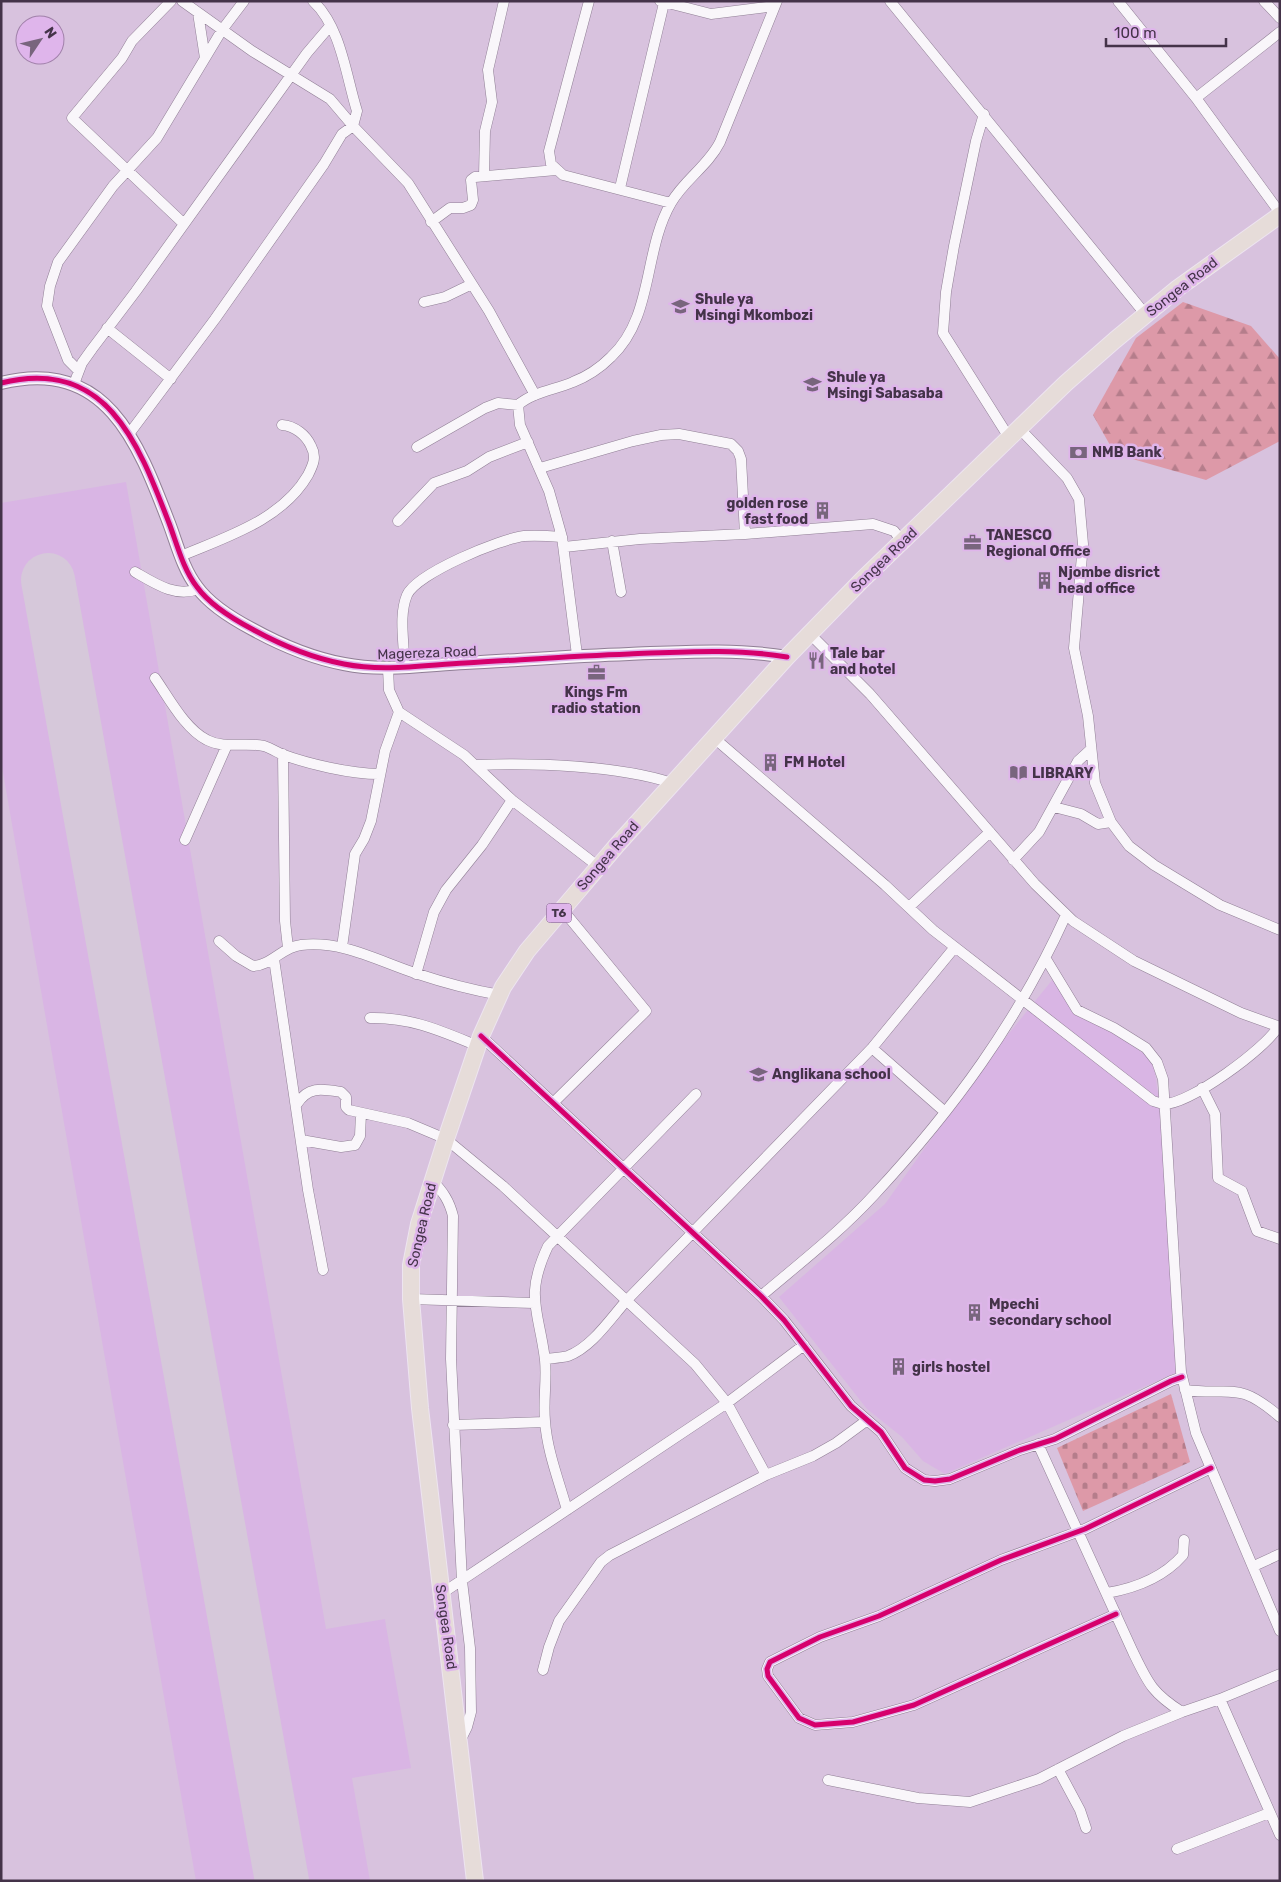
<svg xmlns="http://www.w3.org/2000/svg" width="1281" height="1882" font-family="Rubik,sans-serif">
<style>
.built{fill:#d9b5e4}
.forest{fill:url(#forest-firs)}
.cemetery{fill:url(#cemetery-stones)}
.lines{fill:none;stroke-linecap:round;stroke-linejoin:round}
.runway{stroke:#d6c8da;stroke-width:54}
.minor-casing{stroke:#907f95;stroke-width:11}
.tertiary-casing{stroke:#907f95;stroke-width:14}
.trunk-casing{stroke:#ede4f0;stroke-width:18}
.minor{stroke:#f9f6fa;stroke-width:10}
.tertiary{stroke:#f9f6fa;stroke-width:12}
.trunk{stroke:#e6dcd9;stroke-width:16}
.cycleway-casing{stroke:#dfb5eb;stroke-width:8}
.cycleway{stroke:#d6006c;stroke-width:5}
.labels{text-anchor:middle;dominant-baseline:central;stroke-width:5;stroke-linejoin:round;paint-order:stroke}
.shield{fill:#dfb5eb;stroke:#725a7a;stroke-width:1}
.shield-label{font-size:12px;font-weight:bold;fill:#443349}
.street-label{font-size:14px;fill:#443349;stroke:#dfb5eb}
.poi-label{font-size:14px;font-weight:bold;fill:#443349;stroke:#dfb5eb;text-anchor:start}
</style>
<defs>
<pattern id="forest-firs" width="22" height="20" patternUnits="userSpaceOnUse" patternTransform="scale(1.25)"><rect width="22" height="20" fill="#dd99a8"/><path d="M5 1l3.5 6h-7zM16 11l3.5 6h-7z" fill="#b57d8b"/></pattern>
<pattern id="cemetery-stones" width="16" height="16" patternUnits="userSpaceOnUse" patternTransform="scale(1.25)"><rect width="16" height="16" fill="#dd99a8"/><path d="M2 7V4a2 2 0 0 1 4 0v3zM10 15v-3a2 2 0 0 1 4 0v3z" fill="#b57d8b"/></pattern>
</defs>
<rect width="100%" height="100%" fill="#d8c2de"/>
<path class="built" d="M 126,482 L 326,1629 L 385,1619 L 386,1626 L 411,1768 L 352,1778 L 370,1881 L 196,1881 L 1,761 L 1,503 Z
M 1053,979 L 1094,1019 L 1153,1060 L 1161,1114 L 1180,1371 L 945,1474 L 923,1461 L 902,1437 L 867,1409 L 779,1297 L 885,1204 L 989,1058 Z"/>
<path class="forest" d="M 1183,302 L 1251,326 L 1280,359 L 1280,441 L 1206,480 L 1115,454 L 1093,415 L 1136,338 Z"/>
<path class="cemetery" d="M 1171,1394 L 1190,1462 L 1083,1511 L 1057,1448 Z"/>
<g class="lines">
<path class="runway" d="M 48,580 L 282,1881"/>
<defs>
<path id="minor" d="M 171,1 L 132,41 L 122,58 L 72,118 L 183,223
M 182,1 L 252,51 L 330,99 L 353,126 L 408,183 L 489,311 L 535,395
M 589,1 L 549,151 L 551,164 L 563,175 L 671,203
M 660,1 L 711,14 L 775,6
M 890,1 L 1146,315
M 1118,1 L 1196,98 L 1280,213
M 1264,1 L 1280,18
M 198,13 L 205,58
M 1196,98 L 1280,32
M 984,114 L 976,141 L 954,246 L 946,292 L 943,333 L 1010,439
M 484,176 L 485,131 L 492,102 L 488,70 L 504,1
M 620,188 L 664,3
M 431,222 L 450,208 L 463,208 L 471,205 L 473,200 L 471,180 L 475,177 L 556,170
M 424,302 L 445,297 L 472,284
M 107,328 L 171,379
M 79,371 L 68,360 L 47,306 L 50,286 L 58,262 L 113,186 L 157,138 L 222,30 L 244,1
M 74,384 L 82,363 L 92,349 L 136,291 L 307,53 L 330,26
M 1020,429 L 1067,478 L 1079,499 L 1083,544 L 1074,648 L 1088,716 L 1095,783 L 1111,822 L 1129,846 L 1154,865 L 1220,905 L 1280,930
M 129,434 L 215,319 L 324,164 L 342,134 L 353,126 L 357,111 C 346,76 341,27 313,1
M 417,447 L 485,408 L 498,403 L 518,405
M 540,468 L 633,441 L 661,435 L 679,434 L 731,444 L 738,451 L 741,459 L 745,534
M 398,521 L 434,483 L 467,471 L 489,457 L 528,442
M 612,541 L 621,592
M 564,547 L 640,539 L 745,534 L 873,524 L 894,531 L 902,541
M 181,556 C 226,537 282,520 308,475 C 313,465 317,457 311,446 C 306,435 295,426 282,425
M 135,572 C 154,583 176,598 198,589
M 809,633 L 870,694 L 1035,884 L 1073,921 L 1134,961 L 1241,1013 L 1280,1027
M 577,655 L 562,537 L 549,491 L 520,425 L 518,405 C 533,392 554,390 573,382 C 586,377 601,367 611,357 C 654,317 643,251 671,203 C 684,180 708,166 720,142 L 777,1
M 404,667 C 405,644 398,617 407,595 C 417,573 500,539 524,536 C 537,535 550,536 562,537
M 388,668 L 389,690 L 399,712 L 464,755 L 512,800 L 599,867
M 155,678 C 169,698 185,729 207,740 C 224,749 245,742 264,746 C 270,748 275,751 281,754 C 308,764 351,774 379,774
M 713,737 L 885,885 L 933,930 L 1153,1101 C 1157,1102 1161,1104 1164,1104 C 1190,1104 1265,1049 1278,1027
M 283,754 L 285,921 L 288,948
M 476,765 C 534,763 617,765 672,783
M 1054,807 L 1081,814 L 1098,824 L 1111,822
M 185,840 L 227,745
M 1013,860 L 1039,832 L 1078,761 L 1090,750
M 909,907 L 990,832
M 219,941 L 236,956 L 253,966 C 272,965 282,947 301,945 C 343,940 380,962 418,974 C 445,983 472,990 500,995
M 342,947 L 355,854 L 364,839 L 371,821 L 385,751 L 399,712
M 274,959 L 308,1190 L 323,1270
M 1046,959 L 1077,1010 L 1114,1028 L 1146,1048 L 1157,1062 L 1163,1079 L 1181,1372 L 1196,1433 L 1280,1631
M 416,974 L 434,912 L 446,890 L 482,845 L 512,800
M 370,1018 C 411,1017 441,1031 478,1046
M 481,1036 L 761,1296 L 784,1320 L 851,1406 L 881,1432 L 905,1468 L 924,1480 L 935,1481 L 950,1479 L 1020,1450 L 1055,1439 L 1171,1381 L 1182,1377
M 872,1048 L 945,1112
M 1202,1088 L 1215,1114 L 1218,1178 L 1242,1191 L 1257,1231 L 1280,1239
M 553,1103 L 646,1011 L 562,909
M 297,1104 C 308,1086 322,1089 341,1092 L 346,1097 L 346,1107 L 349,1110 L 408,1123 L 446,1139 L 503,1186 L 695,1364 L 727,1403 L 766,1475
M 301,1140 L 341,1147 L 355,1145 L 360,1136 L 361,1113
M 432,1180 C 443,1192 449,1200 453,1216 L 451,1359 L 462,1581 L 470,1648 L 471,1712 L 467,1727 L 460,1741
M 761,1296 C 800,1263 840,1232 874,1195 C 954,1109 1018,1021 1066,915
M 411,1299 L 534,1303
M 545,1359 C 552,1358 561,1358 568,1356 C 592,1347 610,1319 627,1300 L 872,1048 L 955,947
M 1185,1390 C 1233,1396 1237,1380 1280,1417
M 453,1425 L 545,1422
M 1038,1444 L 1133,1652 C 1148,1683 1152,1693 1182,1712 L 1220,1699 L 1280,1674
M 567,1510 C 559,1481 547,1451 545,1421 C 543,1401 547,1380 545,1360 C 539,1310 524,1297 548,1246 L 696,1094
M 1254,1566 L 1280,1554
M 1107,1593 C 1136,1588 1163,1578 1183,1555 L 1184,1540
M 441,1594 L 727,1403 L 804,1345
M 1116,1614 L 914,1705 L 853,1722 L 815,1725 L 799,1718 L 768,1676 L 767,1669 L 770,1662 L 820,1637 L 879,1616 L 1001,1560 L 1085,1529 L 1211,1468
M 543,1670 L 549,1647 L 559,1621 L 601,1562 L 610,1555 L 766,1475 L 813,1456 L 836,1443 L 866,1421
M 1220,1699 L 1280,1835
M 1058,1769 L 1080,1810 L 1086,1828
M 828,1780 L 918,1798 L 970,1802 L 1039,1779 L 1123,1736 L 1182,1712
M 1177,1849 L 1269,1813"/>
<path id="tertiary" d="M 1,383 C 106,357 138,442 169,523 C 177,544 183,569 197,587 C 210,605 233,619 252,629 C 281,645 312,658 344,664 C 383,672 426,665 465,663 C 520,660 574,656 629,654 C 682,652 734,648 787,657"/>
<path id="trunk" d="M 475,1881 L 420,1408 L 411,1299 L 411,1265 L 419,1224 L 446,1139 L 481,1036 L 503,987 L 527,951 L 617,845 L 787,657 L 862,580 L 1066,383 L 1115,340 L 1178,288 L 1280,215"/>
</defs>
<use href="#minor" class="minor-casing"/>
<use href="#tertiary" class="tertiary-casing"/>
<use href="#trunk" class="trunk-casing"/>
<use href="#minor" class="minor"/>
<use href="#tertiary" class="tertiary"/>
<use href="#trunk" class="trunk"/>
<defs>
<path id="cycleway" d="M 1,383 C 106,357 138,442 169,523 C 177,544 183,569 197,587 C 210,605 233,619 252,629 C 281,645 312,658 344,664 C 383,672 426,665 465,663 C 520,660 574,656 629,654 C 682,652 734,648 787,657
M 481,1036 L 761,1296 L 784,1320 L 851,1406 L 881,1432 L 905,1468 L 924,1480 L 935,1481 L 950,1479 L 1020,1450 L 1055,1439 L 1171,1381 L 1182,1377
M 1116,1614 L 914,1705 L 853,1722 L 815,1725 L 799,1718 L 768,1676 L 767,1669 L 770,1662 L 820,1637 L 879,1616 L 1001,1560 L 1085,1529 L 1211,1468"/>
</defs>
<use href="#cycleway" class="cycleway-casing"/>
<use href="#cycleway" class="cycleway"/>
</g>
<defs>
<symbol id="school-bare" viewBox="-9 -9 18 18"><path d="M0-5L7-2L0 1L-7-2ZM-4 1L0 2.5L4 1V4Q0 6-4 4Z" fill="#78657d" stroke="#dfb5eb" stroke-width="2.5" paint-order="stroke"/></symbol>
<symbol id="bank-bare" viewBox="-9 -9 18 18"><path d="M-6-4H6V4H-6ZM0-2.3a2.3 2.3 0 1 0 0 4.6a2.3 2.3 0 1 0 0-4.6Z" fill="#78657d" stroke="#dfb5eb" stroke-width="2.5" paint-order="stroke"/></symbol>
<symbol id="building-bare" viewBox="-9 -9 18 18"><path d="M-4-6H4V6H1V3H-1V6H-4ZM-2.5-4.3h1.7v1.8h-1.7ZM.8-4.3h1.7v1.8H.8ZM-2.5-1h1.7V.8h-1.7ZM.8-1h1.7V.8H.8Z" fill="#78657d" stroke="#dfb5eb" stroke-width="2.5" paint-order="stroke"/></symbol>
<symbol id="office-bare" viewBox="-9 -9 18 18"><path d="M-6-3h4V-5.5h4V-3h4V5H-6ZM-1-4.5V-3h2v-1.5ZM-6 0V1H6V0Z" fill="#78657d" stroke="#dfb5eb" stroke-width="2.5" paint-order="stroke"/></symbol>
<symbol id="restaurant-bare" viewBox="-9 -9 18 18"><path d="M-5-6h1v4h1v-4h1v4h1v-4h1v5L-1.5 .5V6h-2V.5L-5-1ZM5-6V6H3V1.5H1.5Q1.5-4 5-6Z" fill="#78657d" stroke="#dfb5eb" stroke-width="2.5" paint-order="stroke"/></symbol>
<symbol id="library-bare" viewBox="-9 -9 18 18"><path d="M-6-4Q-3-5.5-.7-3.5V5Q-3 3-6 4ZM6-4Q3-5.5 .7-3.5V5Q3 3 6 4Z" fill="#78657d" stroke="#dfb5eb" stroke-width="2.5" paint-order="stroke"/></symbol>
</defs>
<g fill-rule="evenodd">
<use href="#school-bare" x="668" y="294" width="25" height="25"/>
<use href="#school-bare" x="800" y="372" width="25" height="25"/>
<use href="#bank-bare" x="1066" y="440" width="25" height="25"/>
<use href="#building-bare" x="810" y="498" width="25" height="25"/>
<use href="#office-bare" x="960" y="530" width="25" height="25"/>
<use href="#building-bare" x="1032" y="568" width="25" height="25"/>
<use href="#restaurant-bare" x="804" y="648" width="25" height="25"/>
<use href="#office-bare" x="584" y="660" width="25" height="25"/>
<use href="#building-bare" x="758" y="750" width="25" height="25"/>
<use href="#library-bare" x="1006" y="760" width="25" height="25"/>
<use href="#school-bare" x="746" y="1062" width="25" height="25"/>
<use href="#building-bare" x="962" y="1300" width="25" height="25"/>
<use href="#building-bare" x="886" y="1354" width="25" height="25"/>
</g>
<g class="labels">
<rect class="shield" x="546.5" y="903.5" width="25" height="19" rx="4"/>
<g class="shield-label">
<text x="559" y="913">T6</text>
</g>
<g class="street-label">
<text transform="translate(1182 287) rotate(-38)">Songea Road</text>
<text transform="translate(884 560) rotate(-44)">Songea Road</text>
<text transform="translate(427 653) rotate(-2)">Magereza Road</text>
<text transform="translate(608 856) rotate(-49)">Songea Road</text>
<text transform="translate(422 1225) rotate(-77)">Songea Road</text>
<text transform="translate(446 1627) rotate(82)">Songea Road</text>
</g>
<g class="poi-label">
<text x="695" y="299">Shule ya<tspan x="695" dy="16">Msingi Mkombozi</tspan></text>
<text x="827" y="377">Shule ya<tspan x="827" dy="16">Msingi Sabasaba</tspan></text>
<text x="1092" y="452">NMB Bank</text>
<text x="808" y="503" text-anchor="end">golden rose<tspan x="808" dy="16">fast food</tspan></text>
<text x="986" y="535">TANESCO<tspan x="986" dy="16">Regional Office</tspan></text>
<text x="1058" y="572">Njombe disrict<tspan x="1058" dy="16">head office</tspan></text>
<text x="830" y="653">Tale bar<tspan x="830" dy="16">and hotel</tspan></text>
<text x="596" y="692" text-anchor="middle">Kings Fm<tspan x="596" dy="16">radio station</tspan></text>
<text x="784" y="762">FM Hotel</text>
<text x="1032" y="773">LIBRARY</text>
<text x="772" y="1074">Anglikana school</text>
<text x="989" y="1304">Mpechi<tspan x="989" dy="16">secondary school</tspan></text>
<text x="912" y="1367">girls hostel</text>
</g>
</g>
<rect width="1281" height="1882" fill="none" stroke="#443349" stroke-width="5"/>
<g transform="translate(40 40) rotate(55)"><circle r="24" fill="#dfb5eb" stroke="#a181aa"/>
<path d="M0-4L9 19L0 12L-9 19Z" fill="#78657d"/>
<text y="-8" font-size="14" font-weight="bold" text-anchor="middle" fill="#443349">N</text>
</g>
<path d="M1106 38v8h120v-8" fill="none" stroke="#443349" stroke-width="2.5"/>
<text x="1114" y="38" font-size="15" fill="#443349" stroke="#dfb5eb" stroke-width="4" paint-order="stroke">100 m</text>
</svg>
